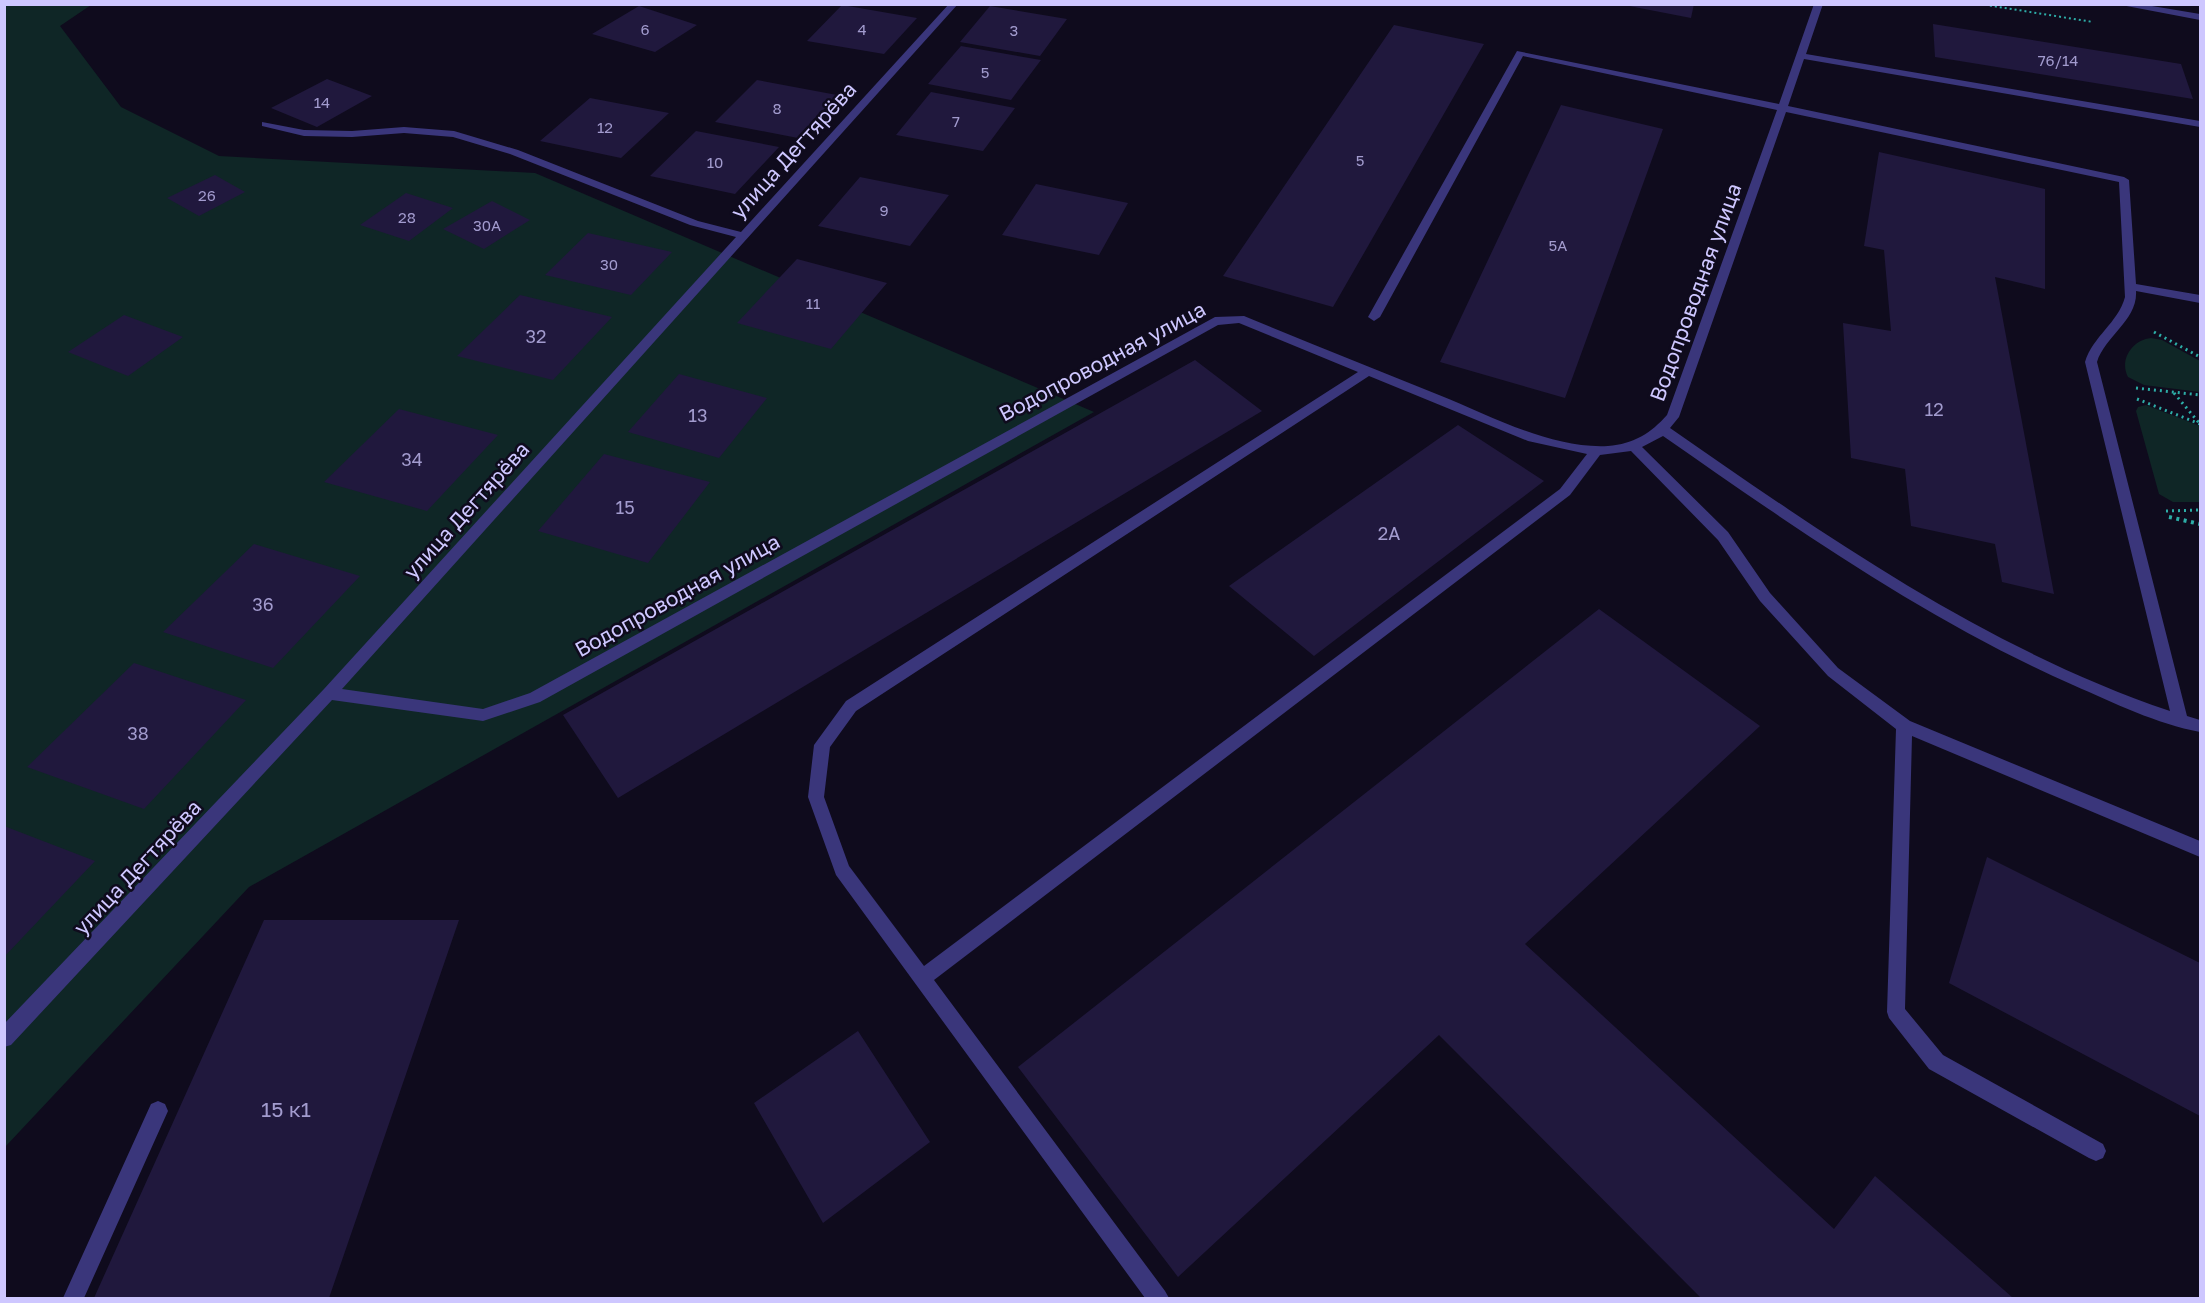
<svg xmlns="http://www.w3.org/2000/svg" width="2205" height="1303" font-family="'Golos Text',sans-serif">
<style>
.green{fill:#0f2626}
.building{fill:#20183d}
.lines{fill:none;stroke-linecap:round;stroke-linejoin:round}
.path-far2{stroke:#2dada7;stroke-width:2;stroke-dasharray:2 3;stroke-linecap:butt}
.path-far1{stroke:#2dada7;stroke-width:3;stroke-dasharray:2 4;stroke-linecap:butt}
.path{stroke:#2dada7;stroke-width:4;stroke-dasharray:3 4.5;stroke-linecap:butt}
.minor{fill:#3a367b;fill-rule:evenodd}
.labels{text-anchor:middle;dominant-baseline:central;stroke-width:5;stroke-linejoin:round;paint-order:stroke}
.far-number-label{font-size:15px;fill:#a29bce}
.number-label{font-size:18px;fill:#a29bce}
.street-label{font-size:21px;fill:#cec7ff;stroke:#0f0b1d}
.near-number-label{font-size:21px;fill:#a29bce}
</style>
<rect width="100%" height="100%" fill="#0f0b1d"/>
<path class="green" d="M 5,5 L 91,5 L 60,26 L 121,107 L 219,156 L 535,173 L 1094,412 L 249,887 L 5,1147 Z
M 2151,338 L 2162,340 L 2200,361 L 2200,392 L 2144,385 L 2128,377 C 2119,360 2132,340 2151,338 Z
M 2146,405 L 2200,426 L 2200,502 L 2173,502 L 2159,494 L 2136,411 L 2138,407 Z"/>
<path class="building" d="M 1619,4 L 1694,4 L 1691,18 Z
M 842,5 L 917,18 L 884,54 L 807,41 Z
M 639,6 L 697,25 L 655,52 L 592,34 Z
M 990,6 L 1067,19 L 1040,56 L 960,42 Z
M 1933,24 L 2181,64 L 2193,99 L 1935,57 Z
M 1394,25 L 1484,44 L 1333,307 L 1223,276 Z
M 961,46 L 1041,60 L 1011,100 L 928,84 Z
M 327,79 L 372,96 L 317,127 L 271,108 Z
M 757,80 L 837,95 L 798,138 L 715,122 Z
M 931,92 L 1015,108 L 983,151 L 896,135 Z
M 590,98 L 669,113 L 621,158 L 540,141 Z
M 1561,105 L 1663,129 L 1565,398 L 1440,362 Z
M 696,131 L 779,147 L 735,194 L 650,176 Z
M 1879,152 L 2045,189 L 2045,289 L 1995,277 L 2054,594 L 2002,582 L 1995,544 L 1911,526 L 1905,469 L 1851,458 L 1843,323 L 1891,331 L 1884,250 L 1864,246 Z
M 215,175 L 245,192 L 199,216 L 167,198 Z
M 860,177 L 949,195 L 910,246 L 818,226 Z
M 1036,184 L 1128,203 L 1099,255 L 1002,235 Z
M 406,193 L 453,208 L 409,241 L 360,225 Z
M 492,201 L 530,220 L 484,249 L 443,229 Z
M 588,233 L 672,252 L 631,295 L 545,275 Z
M 797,259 L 887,283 L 831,349 L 737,323 Z
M 520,295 L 612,317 L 553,380 L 457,356 Z
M 124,315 L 183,337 L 128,376 L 68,352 Z
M 1195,360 L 1262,411 L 618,798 L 563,715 Z
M 679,374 L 767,398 L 719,458 L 628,432 Z
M 399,409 L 498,435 L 427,511 L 324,482 Z
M 1458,425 L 1544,481 L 1314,656 L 1229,586 Z
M 604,454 L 710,482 L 648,563 L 538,531 Z
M 254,544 L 360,576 L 273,668 L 163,632 Z
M 1599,609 L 1760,726 L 1525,944 L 1834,1229 L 1875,1176 L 2013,1298 L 1701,1298 L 1439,1035 L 1178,1277 L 1018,1067 Z
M 134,663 L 246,700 L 144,809 L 27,767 Z
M 4,826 L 95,861 L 4,957 Z
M 1987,857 L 2200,963 L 2200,1116 L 1949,983 Z
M 264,920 L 459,920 L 329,1298 L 94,1298 Z
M 858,1031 L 930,1142 L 823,1223 L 754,1103 Z"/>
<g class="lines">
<path class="path-far2" d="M 1980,4 L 2093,22"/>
<path class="path-far1" d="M 2154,332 L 2200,357
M 2136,388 L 2200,395
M 2174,393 L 2200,424
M 2137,399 L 2200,424
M 2166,511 L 2200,510"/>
<path class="path" d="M 2169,517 L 2200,524"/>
<path class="minor" d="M 949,4 L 958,4 L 342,689 L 483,709 L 530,693 L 1215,317 L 1244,316 C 1309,343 1374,369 1439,395 C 1492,416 1550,449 1608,446 C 1634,444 1651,433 1667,415 L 1777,110 L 1523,56 L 1380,317 L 1374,321 L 1368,317 L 1517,51 L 1779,104 L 1814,4 L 1823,4 L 1806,54 L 2200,121 L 2200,127 L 1804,59 L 1788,106 L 2124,177 L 2129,180 L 2136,284 L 2200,295 L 2200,303 L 2136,291 C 2138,320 2105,336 2097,362 L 2187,716 L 2200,720 L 2200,732 C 2157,724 2114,703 2073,685 C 1926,620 1795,528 1663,436 L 1642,447 L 1728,532 L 1770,593 L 1838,668 L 1910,721 L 2200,841 L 2200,857 L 1912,736 L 1905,1009 L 1943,1055 L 2103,1144 L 2106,1151 L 2103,1158 L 2096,1161 L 2089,1158 L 1929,1069 L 1889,1018 L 1887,1012 L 1896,729 L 1828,676 L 1760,601 L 1718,540 L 1631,451 L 1600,455 L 1570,495 L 934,980 L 1165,1291 L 1169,1298 L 1145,1298 L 836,875 L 808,797 L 814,745 L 846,701 L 1358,372 L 1239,323 L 1218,325 L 540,702 L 483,721 L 332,700 L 11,1045 L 4,1047 L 4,1024 L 324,689 L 736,237 L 690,225 L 510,154 L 453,137 L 404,133 L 352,137 L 304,136 L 262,126 L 262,122 L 304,130 L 352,131 L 404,127 L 454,131 L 518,150 L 698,221 L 741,232 ZM 1786,112 L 2119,182 L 2125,297 C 2118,323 2093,336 2085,362 L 2170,711 C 1987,649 1827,537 1670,428 L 1679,417 ZM 1369,376 L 1528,441 L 1587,454 L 1560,489 L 924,966 L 849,866 L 824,797 L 830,747 L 856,711 Z
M 2116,4 L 2140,4 L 2200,14 L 2200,20 Z
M 158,1101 L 165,1104 L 168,1111 L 84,1298 L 63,1298 L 151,1104 Z"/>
</g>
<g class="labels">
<g class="far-number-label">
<text x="645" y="29">6</text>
<text x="862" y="29">4</text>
<text x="1014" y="30">3</text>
<text x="2058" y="60">76/14</text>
<text x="985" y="72">5</text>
<text x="322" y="102">14</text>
<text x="777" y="108">8</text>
<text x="956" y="121">7</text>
<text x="605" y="127">12</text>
<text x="1360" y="160">5</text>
<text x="715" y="162">10</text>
<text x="207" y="195">26</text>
<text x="884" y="210">9</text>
<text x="407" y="217">28</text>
<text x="487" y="225">30А</text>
<text x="1558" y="245">5А</text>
<text x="609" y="264">30</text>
<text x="813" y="303">11</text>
</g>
<g class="number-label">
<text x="536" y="336">32</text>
<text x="1934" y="409">12</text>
<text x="698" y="415">13</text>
<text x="412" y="459">34</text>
<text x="625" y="507">15</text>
<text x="1389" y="533">2А</text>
<text x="263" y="604">36</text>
<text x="138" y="733">38</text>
</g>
<g class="street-label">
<text transform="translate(793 150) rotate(-48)">улица Дегтярёва</text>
<text transform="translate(1695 292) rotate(-70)">Водопроводная улица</text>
<text transform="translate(1102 361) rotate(-28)">Водопроводная улица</text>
<text transform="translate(466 510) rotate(-48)">улица Дегтярёва</text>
<text transform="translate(677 595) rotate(-29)">Водопроводная улица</text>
<text transform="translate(137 867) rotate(-47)">улица Дегтярёва</text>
</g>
<g class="near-number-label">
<text x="286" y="1109">15 к1</text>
</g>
</g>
<rect width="2205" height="1303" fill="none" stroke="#cec7ff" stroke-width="12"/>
</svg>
